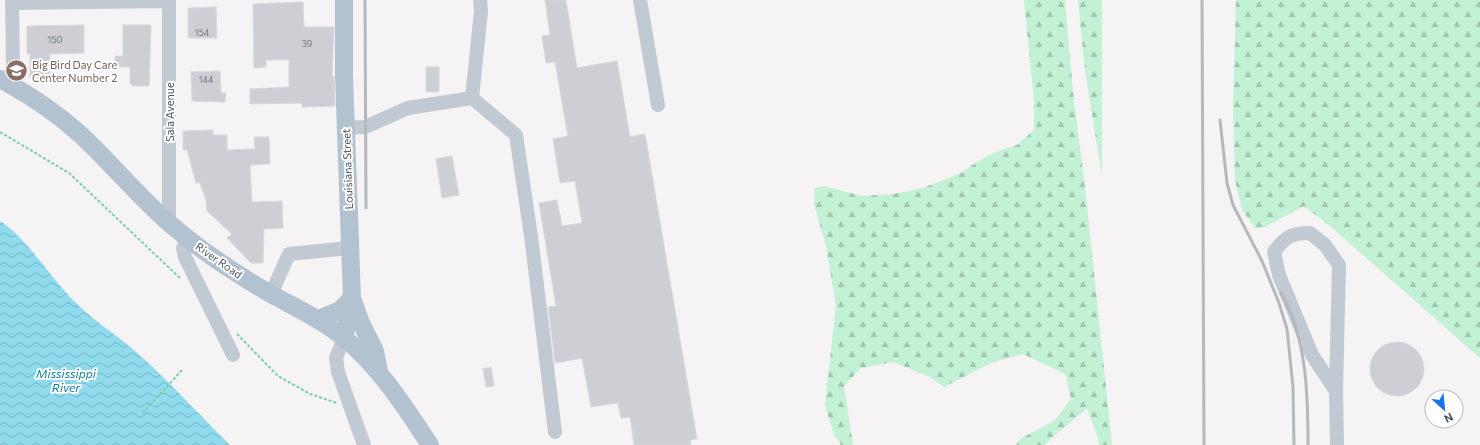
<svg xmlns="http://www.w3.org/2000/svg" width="1480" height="445" font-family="Commissioner,sans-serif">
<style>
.forest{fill:url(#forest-firs)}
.water{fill:url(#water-waves)}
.building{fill:#cdcfd5;stroke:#d7d9de}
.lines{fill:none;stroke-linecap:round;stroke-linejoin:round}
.path{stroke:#7ad0a6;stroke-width:2;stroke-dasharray:3 2;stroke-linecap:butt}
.minor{stroke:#c1cad2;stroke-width:14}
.major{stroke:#b3c2d1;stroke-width:18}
.rail{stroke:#b5b8bd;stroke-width:3}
.labels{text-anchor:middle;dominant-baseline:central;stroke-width:4;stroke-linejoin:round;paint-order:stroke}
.number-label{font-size:9px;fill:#6b747e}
.education-label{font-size:11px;fill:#785e54;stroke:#fff;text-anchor:start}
.street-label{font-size:11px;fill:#4a5661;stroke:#fff}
.water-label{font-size:12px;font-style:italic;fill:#0c7c9b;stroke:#fff}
</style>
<defs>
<pattern id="forest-firs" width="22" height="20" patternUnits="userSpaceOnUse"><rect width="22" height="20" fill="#c3f1d5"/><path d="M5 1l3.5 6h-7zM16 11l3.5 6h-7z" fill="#a0c6b0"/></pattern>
<pattern id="water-waves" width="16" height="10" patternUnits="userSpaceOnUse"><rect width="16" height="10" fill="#90daee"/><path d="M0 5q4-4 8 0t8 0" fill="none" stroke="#78b4c4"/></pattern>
</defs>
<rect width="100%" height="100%" fill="#f5f3f3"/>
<path class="forest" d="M 1024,0 L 1065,0 L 1073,92 L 1086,196 L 1112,445 L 1099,445 L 1098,438 L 1087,408 L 1044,445 L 1016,445 L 1020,439 L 1055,420 L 1071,399 L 1065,374 L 1023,354 L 991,363 L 944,387 L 930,377 L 893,362 L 861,368 L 844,386 L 853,445 L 841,445 L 834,435 L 825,405 L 836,305 L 826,246 L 814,204 L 815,188 L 824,186 L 862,196 L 894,194 L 923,188 L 961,173 L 977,162 L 995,152 L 1017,145 L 1034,130 L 1034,100 Z
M 1078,0 L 1102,0 L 1102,176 L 1085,71 Z
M 1236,0 L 1480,0 L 1480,358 L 1330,226 L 1304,206 L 1265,227 L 1255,228 L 1242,210 L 1235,180 L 1233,109 Z"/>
<path class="water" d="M 0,221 C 28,239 51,279 76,303 C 97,324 122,338 144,359 C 174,386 201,417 230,445 L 0,445 Z"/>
<path class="building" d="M 545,0 L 566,0 L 577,68 L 617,61 L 630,137 L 645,134 L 697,439 L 690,440 L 691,445 L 634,445 L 630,417 L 621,418 L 618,403 L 591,407 L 582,358 L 555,363 L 548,307 L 556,306 L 539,203 L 557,200 L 562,226 L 582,223 L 575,181 L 560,183 L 553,139 L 568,136 L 555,62 L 546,63 L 542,36 L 550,35 Z
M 303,2 L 304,27 L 334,27 L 332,76 L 334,77 L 335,106 L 302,107 L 302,103 L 250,104 L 250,89 L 289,87 L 289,60 L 266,60 L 266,67 L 254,68 L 253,4 Z
M 216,7 L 217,38 L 188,38 L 188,8 Z
M 84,25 L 84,53 L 50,54 L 50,78 L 30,78 L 30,54 L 27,54 L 27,26 Z
M 123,25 L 151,25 L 149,86 L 132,86 L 132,84 L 130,84 L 130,67 L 115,67 L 115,56 L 123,56 Z
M 426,67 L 439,67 L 439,92 L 426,92 Z
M 220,71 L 221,93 L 226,93 L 225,102 L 192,101 L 191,72 Z
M 213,130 L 213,135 L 227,135 L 227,150 L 255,149 L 254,137 L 269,137 L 270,164 L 250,165 L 252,202 L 282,201 L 283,228 L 264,229 L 263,263 L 251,263 L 227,238 L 232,234 L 207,211 L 206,200 L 200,183 L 196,183 L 187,150 L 183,150 L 183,131 Z
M 452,156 L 459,195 L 442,198 L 436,159 Z
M1370 369a27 27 0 1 1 54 0a27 27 0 1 1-54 0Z
M 491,367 L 494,386 L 486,387 L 483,369 Z"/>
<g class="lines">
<path class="path" d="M 0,132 L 69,173 L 181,279
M 237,334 L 278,376 L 310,394 L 337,403
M 143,413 L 183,369"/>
<path class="minor" d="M 169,0 L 169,223
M 640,0 L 658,105
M 12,3 L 169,1
M 9,84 L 13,65 L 12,0
M 472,98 L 516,135 L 531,236 L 555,432
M 346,128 L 365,127 L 408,108 L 472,98 L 481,11 L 480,0
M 189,238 L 183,248 L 185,257 L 233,355
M 271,294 L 289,254 L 349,248
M 344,338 L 336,358 L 338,372 L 364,445
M 1336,391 L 1312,355 L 1279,275 L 1274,252 C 1285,237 1291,233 1310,233 L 1325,245 L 1339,265 L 1336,391 L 1337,445"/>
<path class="major" d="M 0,79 C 28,94 58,114 82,136 C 112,164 138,196 169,223 C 200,250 236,274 271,294 C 296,308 321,319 343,337 C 379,366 405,407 430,445
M 319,319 L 340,310 L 352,298 L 361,323 L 375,351 L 379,372
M 344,338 L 352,298 L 344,76 L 344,0"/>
<path class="rail" d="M 365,0 L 366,208
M 1202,0 L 1204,445
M 1220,120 L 1227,183 L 1233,205 L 1262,261 L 1279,303 L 1287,329 L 1293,387 L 1294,445
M 1281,293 C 1307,338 1308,395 1308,445"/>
</g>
<defs>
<symbol id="school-disc" viewBox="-11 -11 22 22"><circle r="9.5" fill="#8d6e63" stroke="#fff"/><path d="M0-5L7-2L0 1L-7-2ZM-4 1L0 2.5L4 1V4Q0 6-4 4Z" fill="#fff"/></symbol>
</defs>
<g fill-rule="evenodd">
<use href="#school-disc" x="4" y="58" width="25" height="25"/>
</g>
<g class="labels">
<g class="number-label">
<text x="202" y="32">154</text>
<text x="55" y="39">150</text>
<text x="307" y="43">39</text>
<text x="206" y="79">144</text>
</g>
<g class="education-label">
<text x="32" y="64">Big Bird Day Care<tspan x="32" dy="13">Center Number 2</tspan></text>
</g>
<g class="street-label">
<text transform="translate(169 112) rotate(-90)">Sala Avenue</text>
<text transform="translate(347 169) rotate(-92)">Louisiana Street</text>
<text transform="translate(219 260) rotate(35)">River Road</text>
</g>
<g class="water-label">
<text x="66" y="373">Mississippi<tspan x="66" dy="14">River</tspan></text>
</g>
</g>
<g transform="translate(1444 409) rotate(153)"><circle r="19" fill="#ffffff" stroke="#b7bbc0"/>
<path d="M0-3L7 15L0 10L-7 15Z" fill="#1a73e8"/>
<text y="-6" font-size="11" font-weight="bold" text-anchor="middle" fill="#4a5661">N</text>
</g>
</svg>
